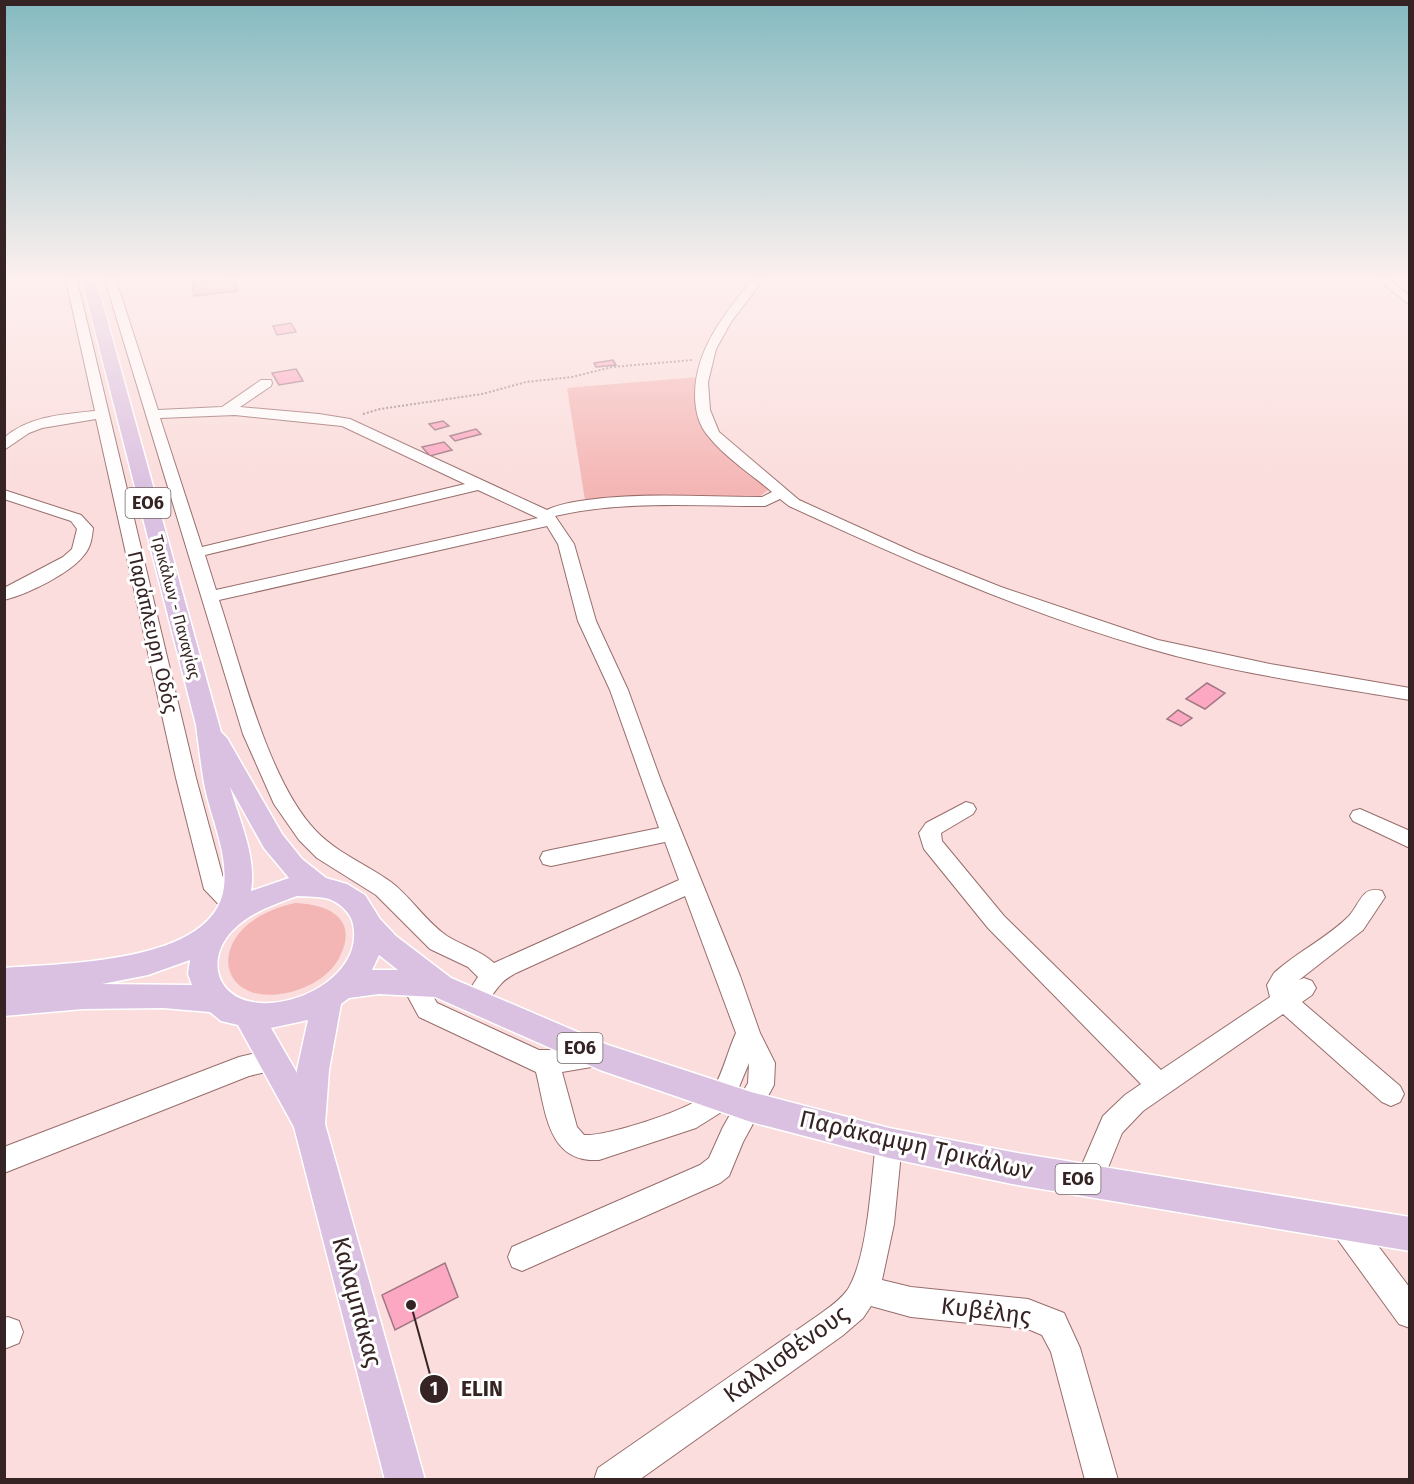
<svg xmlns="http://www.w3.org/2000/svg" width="1414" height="1484" font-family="'Fira Sans',sans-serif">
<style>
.green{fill:#f4b6b5}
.building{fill:#fca8c2;stroke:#a17784;stroke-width:1.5}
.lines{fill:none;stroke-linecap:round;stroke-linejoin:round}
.minor-casing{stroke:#986d6c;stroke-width:2}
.major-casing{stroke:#fff;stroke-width:3}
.path{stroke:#9c8484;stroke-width:2;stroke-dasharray:2 2;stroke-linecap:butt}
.minor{fill:#fff;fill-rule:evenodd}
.major{fill:#dbc1e1;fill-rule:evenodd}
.labels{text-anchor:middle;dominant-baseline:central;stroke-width:6;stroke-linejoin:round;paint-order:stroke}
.far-street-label{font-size:16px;fill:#362424;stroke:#fff}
.shield{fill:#fff;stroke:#726666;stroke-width:1.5}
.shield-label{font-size:18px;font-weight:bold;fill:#362424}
.street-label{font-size:20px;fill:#362424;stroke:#fff}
.near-street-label{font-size:24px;fill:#362424;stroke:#fff}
.leader{fill:none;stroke:#362424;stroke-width:2}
.callout-dot{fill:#362424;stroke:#fff;stroke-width:2}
.mark-label{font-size:18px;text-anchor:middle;font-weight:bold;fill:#fff}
.callout-label{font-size:21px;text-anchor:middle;font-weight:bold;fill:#362424;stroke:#fff;stroke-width:6;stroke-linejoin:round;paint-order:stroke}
</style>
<rect width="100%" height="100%" fill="#fadddc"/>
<path class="green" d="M 698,377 L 699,419 L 704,431 L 765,485 L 768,490 L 759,497 L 585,500 L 567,388 Z
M 295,903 C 326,904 358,917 341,954 C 334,971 317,983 300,989 C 215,1019 196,925 295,903 Z"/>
<path class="building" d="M 235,280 L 237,291 L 194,296 L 192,281 Z
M 291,323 L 296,332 L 277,335 L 273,326 Z
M 613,360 L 616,365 L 596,367 L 594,363 Z
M 296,369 L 303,381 L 279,385 L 272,373 Z
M 443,421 L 449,426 L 435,430 L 429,424 Z
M 476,429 L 481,434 L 455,441 L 450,436 Z
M 444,442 L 452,450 L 430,456 L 422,447 Z
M 1207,683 L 1225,693 L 1205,709 L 1186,699 Z
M 1178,710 L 1192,718 L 1181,726 L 1167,719 Z
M 445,1263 L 458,1297 L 395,1330 L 382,1295 Z"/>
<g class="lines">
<defs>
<path id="minor" d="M 66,280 L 77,280 L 196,778 L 225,885 L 241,899 L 244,905 L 241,911 L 233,914 L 225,911 L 204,889 L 176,778 L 96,419 L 42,428 L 29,433 L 4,450 L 4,438 C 28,416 65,414 95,411 Z
M 105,280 L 116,280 L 158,410 L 222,407 L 261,380 L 271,380 L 272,383 L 271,386 L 240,407 L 319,414 L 350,419 L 547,510 C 558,504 574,502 587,500 C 645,492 704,497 762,497 L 772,492 C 751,474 726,458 709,437 C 698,425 695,409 695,394 C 696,348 724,315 752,280 L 763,280 L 731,322 L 716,349 L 708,382 L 710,410 L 719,432 L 799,500 L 916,553 L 1001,587 L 1158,640 L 1270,664 L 1410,688 L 1410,700 C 1322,685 1232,673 1147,648 C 1023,612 906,560 789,506 L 780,499 L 765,506 C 695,506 624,500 555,516 L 574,544 L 596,621 L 628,690 L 661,781 L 740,976 L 760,1033 L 775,1063 L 774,1085 L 743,1142 L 729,1176 L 720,1183 L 522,1271 L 512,1267 L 508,1257 L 512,1247 L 700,1165 L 709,1158 L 723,1127 L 748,1083 L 749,1063 L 731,1106 L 696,1128 L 599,1160 C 547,1163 546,1111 536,1072 L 419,1017 L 400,982 L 404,975 L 412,972 L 420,975 L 437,1003 L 539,1050 L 562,1050 L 600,1045 L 609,1048 L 613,1056 L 609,1064 L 562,1072 L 577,1127 L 584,1135 C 607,1137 700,1107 713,1089 C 723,1073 728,1050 736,1033 L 685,896 L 516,973 C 511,976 505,979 501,984 C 489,996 485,1015 465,1008 L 462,1001 L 478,977 L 468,967 L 430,949 L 376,895 L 317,858 L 299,840 L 274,804 L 243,734 ZM 235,415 L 342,426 L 465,484 L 202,547 L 160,418 ZM 478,490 L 538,518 L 216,590 L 205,555 ZM 547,526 L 558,544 L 578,621 L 610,690 L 659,828 L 551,850 L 543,852 L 540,858 L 543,864 L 551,866 L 665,842 L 679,880 L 494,963 C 480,950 463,946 447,936 C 426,922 411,897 391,882 C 366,864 337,853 316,831 C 268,781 241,666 219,600 Z
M 1378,280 L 1390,280 L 1410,296 L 1410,305 Z
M 4,490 L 81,515 L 93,528 C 92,538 91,547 84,555 C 71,573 26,595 4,600 L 4,588 L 63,557 L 72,549 L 77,529 L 71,521 L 4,499 Z
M 966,802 L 973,804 L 976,809 L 973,814 L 941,833 L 942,841 L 1004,916 L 1161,1070 L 1270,997 L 1267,985 L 1274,973 C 1297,952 1327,938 1349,916 C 1360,904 1362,885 1382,891 L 1385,897 L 1363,930 L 1299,980 L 1304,978 L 1312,981 L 1316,988 L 1312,995 L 1302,1002 L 1400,1086 L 1404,1094 L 1400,1102 L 1391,1106 L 1382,1102 L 1283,1014 L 1143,1111 L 1122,1133 L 1099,1190 L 1089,1194 L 1079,1190 L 1075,1181 L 1103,1116 L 1125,1095 L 1141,1084 L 988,928 L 924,849 L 919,833 L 926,823 Z
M 1360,809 L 1410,831 L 1410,848 L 1353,821 L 1350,816 L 1353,811 Z
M 274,1049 L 283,1052 L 287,1060 L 283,1068 L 249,1076 L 4,1173 L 4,1147 L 239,1057 Z
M 889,1131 L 899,1134 L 902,1143 L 894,1224 L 882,1280 L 911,1287 L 1028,1299 L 1064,1313 L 1080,1348 L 1118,1480 L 1085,1480 L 1051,1352 L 1042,1335 L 1028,1329 L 911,1317 L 871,1306 L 863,1318 L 842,1336 L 639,1480 L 594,1480 L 598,1468 L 820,1314 C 830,1307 841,1299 848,1289 C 868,1256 871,1182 876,1143 L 879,1134 Z
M 1343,1209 L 1353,1213 L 1410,1288 L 1410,1328 L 1399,1324 L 1333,1233 L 1329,1223 L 1333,1213 Z
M 8,1317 L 19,1321 L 23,1332 L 19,1343 L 4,1349 L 4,1318 Z"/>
<path id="major" d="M 82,280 L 96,280 L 221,732 L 227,738 L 282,834 L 302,859 L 326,878 L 347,884 L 365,895 L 380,919 L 396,936 L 451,978 L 608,1045 L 751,1092 L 889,1128 L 1012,1152 L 1410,1217 L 1410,1251 L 1012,1184 L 889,1158 L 751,1122 L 600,1070 L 435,997 L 379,994 L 349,998 L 341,1004 L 329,1070 L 325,1124 L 425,1480 L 385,1480 L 294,1127 L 238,1025 L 221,1021 L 210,1012 L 163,1008 L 83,1009 L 4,1016 L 4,968 C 63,963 215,964 224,887 C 228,853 212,821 205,788 C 201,768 199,746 196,725 ZM 230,787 L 264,848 L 289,878 L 251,891 C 257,856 239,820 230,787 ZM 297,896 C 307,897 319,896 329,899 C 340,903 351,913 353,924 C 364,975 295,1010 253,1002 C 215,996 206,957 233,930 C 251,912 273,905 297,896 ZM 379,955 L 398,970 L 372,970 ZM 190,960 L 188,974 L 192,985 L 102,984 L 148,975 ZM 308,1020 L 297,1070 L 297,1073 L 271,1028 Z"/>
</defs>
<use href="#minor" class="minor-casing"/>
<use href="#major" class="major-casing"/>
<path class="path" d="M 363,414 L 380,409 L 482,394 L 526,382 L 572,377 L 612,367 L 693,360"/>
<use href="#minor" class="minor"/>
<use href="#major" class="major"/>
</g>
<linearGradient id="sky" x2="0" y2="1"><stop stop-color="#84bac0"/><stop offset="0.57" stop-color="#fdf0ef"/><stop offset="1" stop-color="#fdf0ef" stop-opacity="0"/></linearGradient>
<rect width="1414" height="488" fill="url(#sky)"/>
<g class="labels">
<g class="far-street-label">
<text transform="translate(176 607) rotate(75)">Τρικάλων - Παναγίας</text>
</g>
<g class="shield">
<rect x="125.5" y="488" width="45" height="30" rx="4.5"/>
<rect x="557.5" y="1033" width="45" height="30" rx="4.5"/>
<rect x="1055.5" y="1164" width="45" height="30" rx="4.5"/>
</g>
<g class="shield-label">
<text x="148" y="503">ΕΟ6</text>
<text x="580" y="1048">ΕΟ6</text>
<text x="1078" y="1179">ΕΟ6</text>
</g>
<g class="street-label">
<text transform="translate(153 632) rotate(77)">Παράπλευρη Οδός</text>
</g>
<g class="near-street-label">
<text transform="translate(916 1145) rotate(13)">Παράκαμψη Τρικάλων</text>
<text transform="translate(357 1302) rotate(75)">Καλαμπάκας</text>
<text transform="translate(986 1311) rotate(7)">Κυβέλης</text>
<text transform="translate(786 1354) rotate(-36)">Καλλισθένους</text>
</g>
</g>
<path class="leader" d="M411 1305L434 1389"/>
<g class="callout-dot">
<circle cx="411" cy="1305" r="6"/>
<circle cx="434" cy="1389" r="15"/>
</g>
<g class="mark-label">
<text x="434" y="1395">1</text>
</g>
<g class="callout-label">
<text x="482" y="1396">ELIN</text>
</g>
<rect width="1414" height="1484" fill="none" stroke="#362424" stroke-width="12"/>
</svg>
